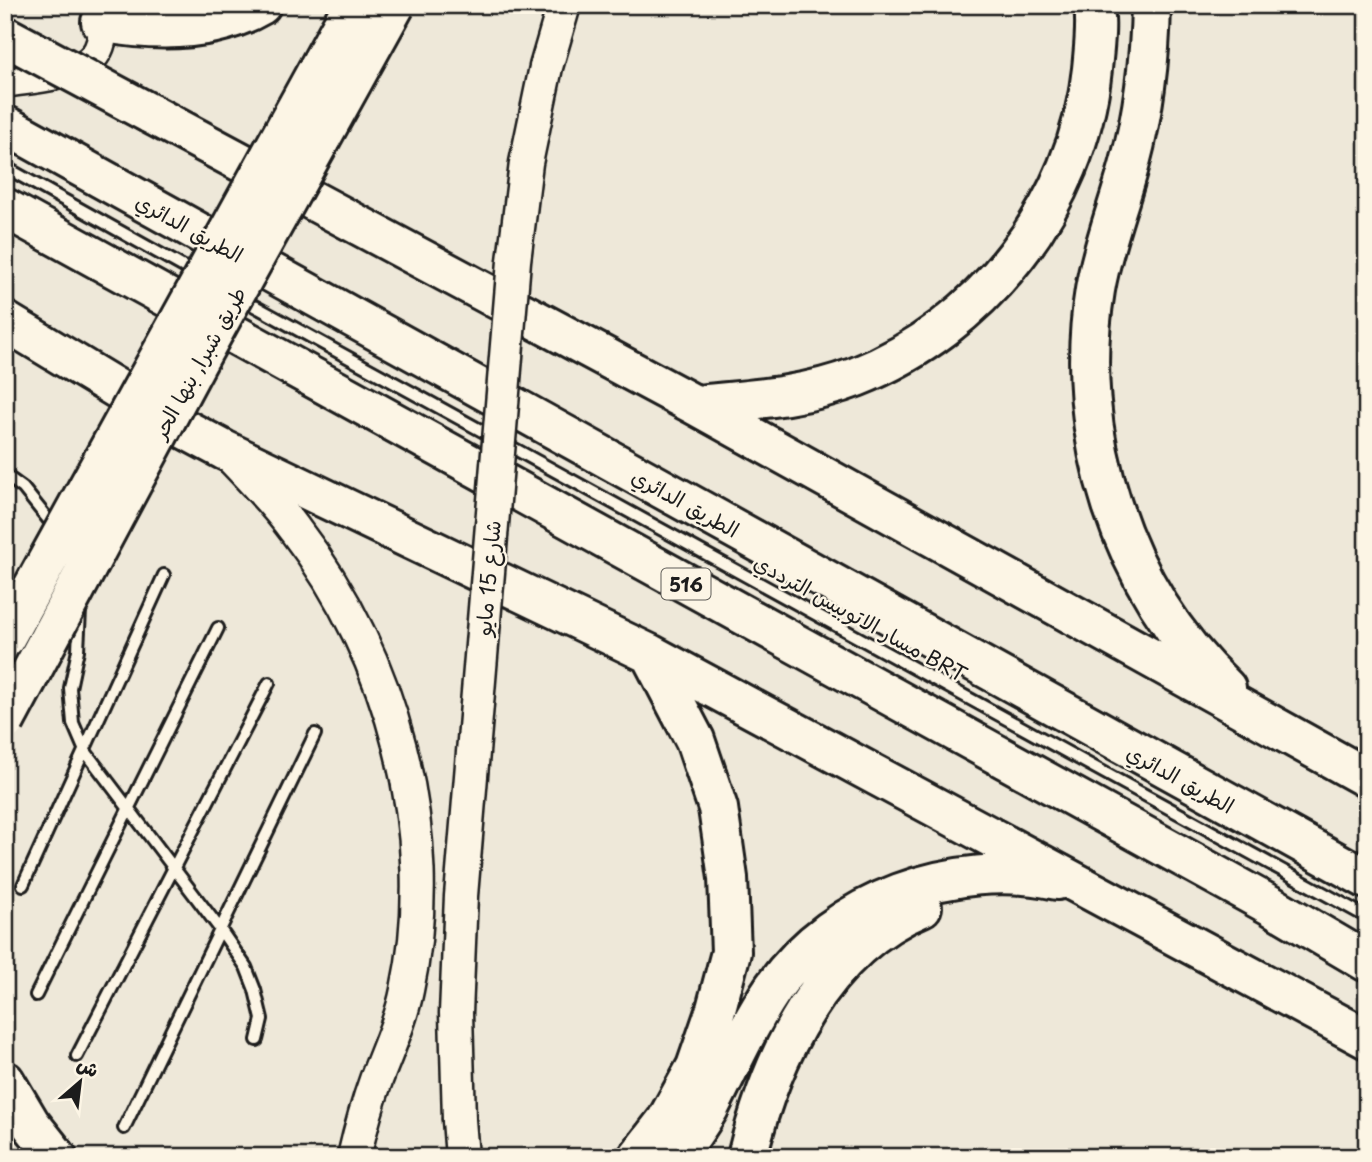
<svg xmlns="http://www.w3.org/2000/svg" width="1372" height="1162" font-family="'Playpen Sans','Playpen Sans Arabic',sans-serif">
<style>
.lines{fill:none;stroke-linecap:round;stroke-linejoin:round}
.service-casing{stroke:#1c1c1c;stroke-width:16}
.tertiary-casing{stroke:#1c1c1c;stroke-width:33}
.secondary-casing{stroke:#1c1c1c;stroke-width:37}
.motorway-casing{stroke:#1c1c1c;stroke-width:44}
.service{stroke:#fcf5e5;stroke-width:10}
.tertiary{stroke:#fcf5e5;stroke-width:28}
.secondary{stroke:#fcf5e5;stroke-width:32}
.motorway{stroke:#fcf5e5;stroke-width:38}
.secondary-bridge-casing{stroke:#1c1c1c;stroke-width:37;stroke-linecap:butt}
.motorway-bridge-casing{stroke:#1c1c1c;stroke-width:44;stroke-linecap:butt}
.secondary-bridge{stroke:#fcf5e5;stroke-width:32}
.motorway-bridge{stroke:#fcf5e5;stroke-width:38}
.labels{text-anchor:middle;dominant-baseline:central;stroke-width:5;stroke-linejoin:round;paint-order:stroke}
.shield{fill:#fcf5e5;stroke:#5f5d58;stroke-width:2}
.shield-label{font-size:19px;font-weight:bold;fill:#1c1c1c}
.street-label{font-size:21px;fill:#1c1c1c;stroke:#fcf5e5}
</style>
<rect width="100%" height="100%" fill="#eee8d9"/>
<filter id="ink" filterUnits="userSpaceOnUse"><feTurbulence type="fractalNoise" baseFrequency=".0143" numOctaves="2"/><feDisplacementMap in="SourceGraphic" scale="14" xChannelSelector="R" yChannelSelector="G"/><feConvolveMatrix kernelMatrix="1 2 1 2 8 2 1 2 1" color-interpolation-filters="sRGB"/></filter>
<g filter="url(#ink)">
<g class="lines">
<defs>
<path id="service" d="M 5,167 L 198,275
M 240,298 L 1367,917
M 5,475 L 23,488 L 55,528
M 80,610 L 78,650 L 70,688 L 73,723 L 85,751 L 220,929 L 246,967 L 255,990 L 262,1019 L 257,1040
M 23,885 L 164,575
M 36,995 L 218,628
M 77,1056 L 269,683
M 124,1128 L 315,734"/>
<path id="tertiary" d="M 5,83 C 43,76 111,78 101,22"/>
<path id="secondary" d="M 232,458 C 254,481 276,504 295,530 C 392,655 441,834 407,990 C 401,1021 387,1051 376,1080 C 367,1105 360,1131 354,1157
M 459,1120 L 462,1157"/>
<path id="motorway" d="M 115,5 L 101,22 C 153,32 213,33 261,5
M 1151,5 C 1150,59 1144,111 1130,163 C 1119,205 1102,247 1095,290 C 1071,433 1121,588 1226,688
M 149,113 L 695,405 L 1367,778
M 5,125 L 1367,879
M 5,208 L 1270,905 L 1367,962
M 5,321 L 177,425 L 224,450 L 650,654 L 1367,1039
M 695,405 C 749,400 805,397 856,377 C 983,327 1078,205 1092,69 C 1094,48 1097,26 1094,5
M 5,1081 L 30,1123 L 57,1157
M 638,1157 L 666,1121 L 696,1067 L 716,1009 L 731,952 L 728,878 L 718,808 L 695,740 L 650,654
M 677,1157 C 687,1141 699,1125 709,1108 C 730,1067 748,1025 774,987 C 835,901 954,858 1057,880
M 747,1157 C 771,1058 822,948 922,907"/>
</defs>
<use href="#service" class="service-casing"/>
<use href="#tertiary" class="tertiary-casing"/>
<use href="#secondary" class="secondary-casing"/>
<use href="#motorway" class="motorway-casing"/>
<use href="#service" class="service"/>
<use href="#tertiary" class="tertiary"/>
<use href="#secondary" class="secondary"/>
<use href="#motorway" class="motorway"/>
<defs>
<path id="secondary-bridge" d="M 459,1120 L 456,1013 L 461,896 L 514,261 L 526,163 L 546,67 L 564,5"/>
<path id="motorway-bridge" d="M 5,36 L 149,113
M 5,638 L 353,5
M 5,721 L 197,362 L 395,5"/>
</defs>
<use href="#secondary-bridge" class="secondary-bridge-casing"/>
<use href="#motorway-bridge" class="motorway-bridge-casing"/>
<use href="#secondary-bridge" class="secondary-bridge"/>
<use href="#motorway-bridge" class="motorway-bridge"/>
</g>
</g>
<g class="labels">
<rect class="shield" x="661.5" y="568.5" width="49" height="31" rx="5"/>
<g class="shield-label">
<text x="686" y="584">516</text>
</g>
<g class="street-label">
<text transform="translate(190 227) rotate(29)">الطريق الدائري</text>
<text transform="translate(198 362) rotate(-61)">طريق شبرا, بنها الحر</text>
<text transform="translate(686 502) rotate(29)">الطريق الدائري</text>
<text transform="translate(487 578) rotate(-85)">شارع 15 مايو</text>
<text transform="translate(861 617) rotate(29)">مسار الاتوبيس الترددي BRT</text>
<text transform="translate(1181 778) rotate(29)">الطريق الدائري</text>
</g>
</g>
<rect width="1372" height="1162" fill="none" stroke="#fcf5e5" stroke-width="28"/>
<rect x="14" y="14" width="1344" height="1134" fill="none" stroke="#1c1c1c" stroke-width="2.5" filter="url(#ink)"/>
<g transform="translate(80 1082) rotate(28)" stroke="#fcf5e5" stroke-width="5" paint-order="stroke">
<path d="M0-5L12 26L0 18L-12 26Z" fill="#1c1c1c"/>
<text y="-10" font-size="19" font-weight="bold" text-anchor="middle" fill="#1c1c1c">ش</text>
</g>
</svg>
